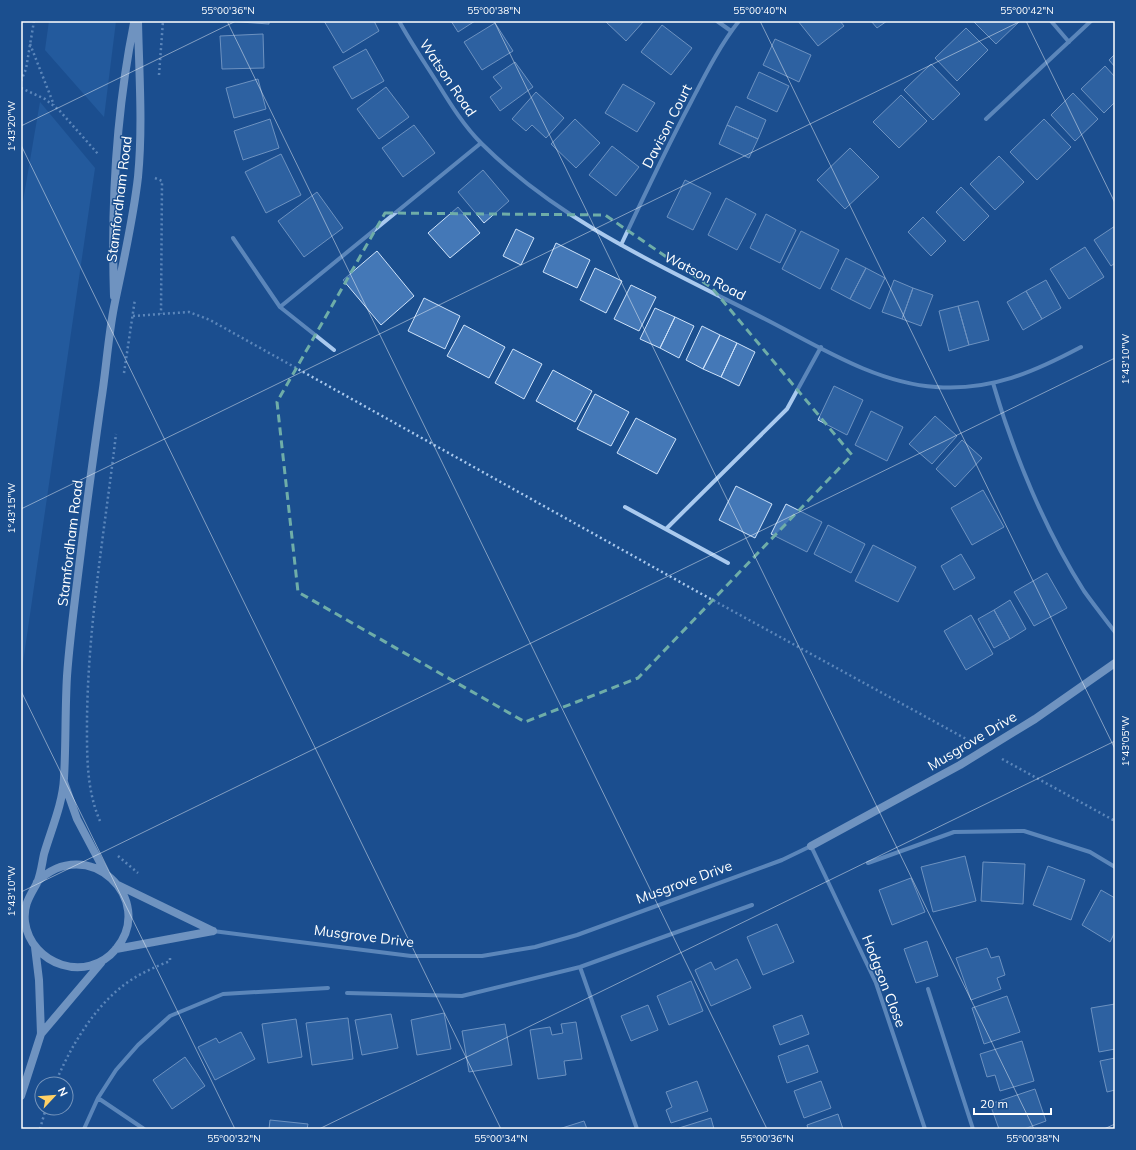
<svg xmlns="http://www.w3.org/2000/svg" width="1136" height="1150" font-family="Mulish,sans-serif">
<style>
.green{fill:#2e69ad}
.building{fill:#4478b7;stroke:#cfe3fa}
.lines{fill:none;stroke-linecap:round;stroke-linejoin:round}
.path{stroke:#a9c9ee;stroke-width:2.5;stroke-dasharray:2 3;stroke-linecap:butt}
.street{stroke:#a9c9ee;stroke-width:4}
.secondary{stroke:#d6e6fa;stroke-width:8}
.marked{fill:none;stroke:#6fada8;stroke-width:3;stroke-dasharray:8 5;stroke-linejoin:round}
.ticks{fill:none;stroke:#fff;stroke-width:1;stroke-opacity:0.45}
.labels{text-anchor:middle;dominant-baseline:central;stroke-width:3;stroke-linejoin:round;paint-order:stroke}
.street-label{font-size:14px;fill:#fff;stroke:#1b4f8f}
.neatline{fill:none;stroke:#fff;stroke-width:1.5}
.ticks-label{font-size:10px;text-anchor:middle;fill:#fff}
</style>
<rect width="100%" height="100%" fill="#1b4f8f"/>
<path class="green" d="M 49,21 L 116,21 L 104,117 L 45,50 Z
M 40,102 L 95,168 L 21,676 L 21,213 Z"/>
<path class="building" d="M 226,21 L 269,21 L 269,24 Z
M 324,21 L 374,21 L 379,31 L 343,53 Z
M 451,21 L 475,21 L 458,32 Z
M 605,21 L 644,21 L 626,41 Z
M 798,21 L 840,21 L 844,26 L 818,46 Z
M 871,21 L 887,21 L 877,28 Z
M 973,21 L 1020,21 L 996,44 Z
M 495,23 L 513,51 L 482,70 L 464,42 Z
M 662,25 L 692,48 L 671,75 L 641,52 Z
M 966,28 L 988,50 L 957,81 L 935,58 Z
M 263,34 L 264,68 L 222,69 L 220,36 Z
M 775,39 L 811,55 L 799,82 L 763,65 Z
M 366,49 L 384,81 L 352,99 L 333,67 Z
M 1115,54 L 1115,67 L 1109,60 Z
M 515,62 L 533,87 L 500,111 L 490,97 L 502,88 L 493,77 Z
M 931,64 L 960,94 L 933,120 L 904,90 Z
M 1105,66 L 1115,77 L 1115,102 L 1104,113 L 1081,89 Z
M 759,72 L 789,86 L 777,112 L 747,98 Z
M 258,79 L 266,109 L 234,118 L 226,88 Z
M 623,84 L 655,103 L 637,132 L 605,113 Z
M 386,87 L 409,117 L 379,139 L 357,109 Z
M 536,92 L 564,118 L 546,138 L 532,125 L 526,131 L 512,119 Z
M 1073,93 L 1098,119 L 1075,141 L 1051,115 Z
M 901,95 L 927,121 L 899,148 L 873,122 Z
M 736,106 L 766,120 L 758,139 L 727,125 Z
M 270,119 L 279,148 L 243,160 L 234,131 Z
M 575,119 L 600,143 L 576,168 L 551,144 Z
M 1044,119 L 1071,147 L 1037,180 L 1010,152 Z
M 414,125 L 435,153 L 403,177 L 382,148 Z
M 727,125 L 758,139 L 749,158 L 719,144 Z
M 612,146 L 639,167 L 616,196 L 589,175 Z
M 850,148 L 879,177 L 845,209 L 817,180 Z
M 281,154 L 301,195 L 266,213 L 245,172 Z
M 999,156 L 1024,182 L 995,210 L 970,184 Z
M 483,170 L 509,201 L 484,223 L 458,192 Z
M 685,180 L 711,193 L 693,230 L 667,217 Z
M 961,187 L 989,216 L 964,241 L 936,212 Z
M 317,192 L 343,228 L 304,257 L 278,221 Z
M 726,198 L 756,214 L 737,250 L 708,235 Z
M 458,207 L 480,233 L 450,258 L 428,233 Z
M 766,214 L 796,230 L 780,263 L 750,248 Z
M 923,217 L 946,241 L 931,256 L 908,232 Z
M 1115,226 L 1115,263 L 1111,266 L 1094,240 Z
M 516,229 L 534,238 L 521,265 L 503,256 Z
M 801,231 L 839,250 L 820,289 L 782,269 Z
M 556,243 L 590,260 L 577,288 L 543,272 Z
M 1085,247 L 1104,277 L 1069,299 L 1050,269 Z
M 377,251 L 414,296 L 381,325 L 343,280 Z
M 846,258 L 866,268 L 850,299 L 831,289 Z
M 595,268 L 622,281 L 606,313 L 580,300 Z
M 866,268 L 885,278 L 870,309 L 850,299 Z
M 894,280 L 913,288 L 902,319 L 882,312 Z
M 1046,280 L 1061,308 L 1042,319 L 1026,291 Z
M 631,285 L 656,297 L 639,331 L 614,319 Z
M 913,288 L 933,295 L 921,326 L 902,319 Z
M 1026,291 L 1042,319 L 1023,330 L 1007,302 Z
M 424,298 L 460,316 L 445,349 L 408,331 Z
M 978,301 L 989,340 L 969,345 L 958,306 Z
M 958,306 L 969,345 L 949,351 L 939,311 Z
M 655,308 L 675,317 L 660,348 L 640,339 Z
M 675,317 L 694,326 L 679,358 L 660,348 Z
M 464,325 L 505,347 L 489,378 L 447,356 Z
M 702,326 L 720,335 L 703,369 L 686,360 Z
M 720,335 L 737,343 L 721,377 L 703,369 Z
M 737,343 L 755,352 L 739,386 L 721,377 Z
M 513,349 L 542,364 L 524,399 L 495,383 Z
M 553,370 L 592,391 L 575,422 L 536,401 Z
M 834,386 L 863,400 L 847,435 L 818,420 Z
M 595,394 L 629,412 L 611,446 L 577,429 Z
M 871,411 L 903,427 L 887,461 L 855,445 Z
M 935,416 L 957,436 L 932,464 L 909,444 Z
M 636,418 L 676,439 L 657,474 L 617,453 Z
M 962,440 L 982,458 L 955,487 L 936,469 Z
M 736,486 L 772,504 L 755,538 L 719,520 Z
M 983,490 L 1004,527 L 972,545 L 951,508 Z
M 786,504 L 822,522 L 807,552 L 771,534 Z
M 828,525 L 865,544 L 851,573 L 814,554 Z
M 873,545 L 916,567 L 898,602 L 855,581 Z
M 961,554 L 975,578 L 954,590 L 941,566 Z
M 1047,573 L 1067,608 L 1034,626 L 1014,592 Z
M 1010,600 L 1026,629 L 1010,639 L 994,610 Z
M 994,610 L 1010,639 L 994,648 L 978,619 Z
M 971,615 L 993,654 L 966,670 L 944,631 Z
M 965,856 L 976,901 L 933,912 L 921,867 Z
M 983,862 L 1025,864 L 1023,904 L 981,901 Z
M 1048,866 L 1085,880 L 1071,920 L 1033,905 Z
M 911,878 L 925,912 L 892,925 L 879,890 Z
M 1101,890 L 1115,898 L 1115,932 L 1110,942 L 1082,925 Z
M 777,924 L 794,962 L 763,975 L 747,937 Z
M 927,941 L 938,976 L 916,983 L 904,949 Z
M 987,948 L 991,958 L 999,956 L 1005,975 L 997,978 L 1001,989 L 971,1000 L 956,958 Z
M 737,959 L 751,988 L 711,1006 L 695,970 L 711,962 L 715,970 Z
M 691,981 L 703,1011 L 669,1025 L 657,996 Z
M 1007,996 L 1020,1032 L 984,1044 L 972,1008 Z
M 1115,1004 L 1115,1049 L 1099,1052 L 1091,1008 Z
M 648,1005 L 658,1030 L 631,1041 L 621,1016 Z
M 444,1013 L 451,1049 L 417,1055 L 411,1020 Z
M 391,1014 L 398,1048 L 362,1055 L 355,1020 Z
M 802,1015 L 809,1034 L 780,1045 L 773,1026 Z
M 348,1018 L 353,1059 L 312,1065 L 306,1023 Z
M 296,1019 L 302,1057 L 268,1063 L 262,1024 Z
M 576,1022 L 582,1059 L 564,1061 L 566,1075 L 538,1079 L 530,1030 L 550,1027 L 552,1035 L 563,1033 L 561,1024 Z
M 505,1024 L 512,1065 L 469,1072 L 462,1031 Z
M 241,1032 L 255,1059 L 215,1080 L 198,1047 L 216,1038 L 219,1043 Z
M 1022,1041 L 1034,1081 L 1000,1091 L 995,1075 L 987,1077 L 980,1054 Z
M 808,1045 L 818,1072 L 787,1083 L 778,1056 Z
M 185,1057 L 205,1086 L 172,1109 L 153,1080 Z
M 1115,1058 L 1115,1090 L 1107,1092 L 1100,1061 Z
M 697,1081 L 708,1111 L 671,1123 L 666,1110 L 672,1107 L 666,1092 Z
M 821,1081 L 831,1108 L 804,1118 L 794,1091 Z
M 1035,1089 L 1046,1121 L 1024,1129 L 999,1129 L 990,1104 Z
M 838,1114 L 843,1129 L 808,1129 L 807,1125 Z
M 711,1118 L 714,1129 L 680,1129 L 679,1128 Z
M 270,1120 L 308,1124 L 307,1129 L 269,1129 Z
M 584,1121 L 587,1129 L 559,1129 Z"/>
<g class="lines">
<path class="path" d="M 30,44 L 54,105
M 159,75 L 163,21
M 21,81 L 26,69 L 34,21
M 21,88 L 45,99 L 59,110 L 98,154
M 155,178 L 162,181 L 161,314
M 133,316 L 189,312 L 210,320 L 698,592 L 968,740
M 124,373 L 135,299
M 1002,759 L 1115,821
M 100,821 C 86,789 87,754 87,720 C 88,624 105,528 116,434
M 118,856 L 138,873
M 55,1084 C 70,1047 95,1005 128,982 C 141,973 155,967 170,961 L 170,957
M 40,1129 L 46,1108"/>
<path class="street" d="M 399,21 C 411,43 425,63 438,84 C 451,105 464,126 482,144 C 563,224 665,268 765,319 C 818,346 875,383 936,387 C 991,391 1034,372 1081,347
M 717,21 L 731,31
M 1051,21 L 1069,42
M 986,119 L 1091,21
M 233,238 L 280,307 L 334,350
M 621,245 C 643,198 666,149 691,102 C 705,75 720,45 739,21
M 280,307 L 481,143
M 993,383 C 1013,452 1045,530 1084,591 C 1094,605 1105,619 1115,632
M 625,507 L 728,563
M 666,529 L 787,409 L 821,347
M 868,863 L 954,832 L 1024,831 L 1090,852 L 1115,867
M 213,931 L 411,956 L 482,956 L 535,947 L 577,935 L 782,860 L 811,846 L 876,983 L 925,1129
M 580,967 L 637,1129
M 928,989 L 973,1129
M 347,993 L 462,996 L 580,967 L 752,905
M 98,1098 L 144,1129
M 84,1129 L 98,1098 L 116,1070 L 138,1045 L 170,1016 L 223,994 L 328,988"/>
<path class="secondary" d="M 114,296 C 111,204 116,112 134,23
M 64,782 L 77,819 L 105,872
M 811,846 L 960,765 L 1035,719 L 1115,663
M 37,882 C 88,832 157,900 116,949 C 87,984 31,965 25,922 C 23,905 30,896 37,883 C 41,874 42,863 44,854 C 51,830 63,803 64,778 C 66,744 65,710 67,676 C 70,634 76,592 81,551 C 87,501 94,452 101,402 C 106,371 108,338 114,307 C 123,263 133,221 138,177 C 143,125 139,73 138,21
M 118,885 L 213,931
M 116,949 L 213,931
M 41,1034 L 101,963
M 21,1096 L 41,1034 L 39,980 L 35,947"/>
</g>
<path d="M0 0H1136V1150H0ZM 385,213 L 605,215 L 712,288 L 852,455 L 638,678 L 525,722 L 298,592 L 277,402 Z" fill="#1b4f8f" fill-opacity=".55" fill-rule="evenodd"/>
<path class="marked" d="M 385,213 L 605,215 L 712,288 L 852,455 L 638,678 L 525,722 L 298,592 L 277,402 Z"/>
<path class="ticks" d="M 227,21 L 767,1129M 494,21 L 1034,1129M 760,21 L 1115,749M 1026,21 L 1115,203M 21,126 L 236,21M 21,145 L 501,1129M 21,509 L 1021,21M 21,691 L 235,1129M 21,892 L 1115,358M 319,1129 L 1115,741M 1104,1129 L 1115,1124"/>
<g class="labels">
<g class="street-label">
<text transform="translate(448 78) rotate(56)">Watson Road</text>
<text transform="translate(667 126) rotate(-63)">Davison Court</text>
<text transform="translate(119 199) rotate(-83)">Stamfordham Road</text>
<text transform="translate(705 276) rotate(27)">Watson Road</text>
<text transform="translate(70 543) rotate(-83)">Stamfordham Road</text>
<text transform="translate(972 741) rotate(-31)">Musgrove Drive</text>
<text transform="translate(684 882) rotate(-20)">Musgrove Drive</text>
<text transform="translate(364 936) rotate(7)">Musgrove Drive</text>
<text transform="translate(884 981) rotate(69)">Hodgson Close</text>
</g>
</g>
<rect width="1136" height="1150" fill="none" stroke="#1b4f8f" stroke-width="44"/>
<g transform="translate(54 1096) rotate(64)"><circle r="19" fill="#1b4f8f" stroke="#7695bc"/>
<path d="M0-3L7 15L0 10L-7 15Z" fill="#ffd166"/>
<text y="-6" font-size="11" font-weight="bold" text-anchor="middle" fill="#ffffff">N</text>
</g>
<path d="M974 1108v6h77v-6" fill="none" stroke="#ffffff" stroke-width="2"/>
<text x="980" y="1108" font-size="12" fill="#ffffff" stroke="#1b4f8f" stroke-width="3" paint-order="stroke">20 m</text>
<rect x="22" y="22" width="1092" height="1106" class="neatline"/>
<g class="ticks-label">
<text x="228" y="14">55°00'36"N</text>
<text x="494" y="14">55°00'38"N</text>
<text x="760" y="14">55°00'40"N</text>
<text x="1027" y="14">55°00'42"N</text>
<text transform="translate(11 126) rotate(-90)" y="4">1°43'20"W</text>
<text transform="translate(1125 359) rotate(-90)" y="4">1°43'10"W</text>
<text transform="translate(11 508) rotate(-90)" y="4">1°43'15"W</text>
<text transform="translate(1125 741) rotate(-90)" y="4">1°43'05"W</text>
<text transform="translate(11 891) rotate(-90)" y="4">1°43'10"W</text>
<text x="234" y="1142">55°00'32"N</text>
<text x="501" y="1142">55°00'34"N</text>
<text x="767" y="1142">55°00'36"N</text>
<text x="1033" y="1142">55°00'38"N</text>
</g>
</svg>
